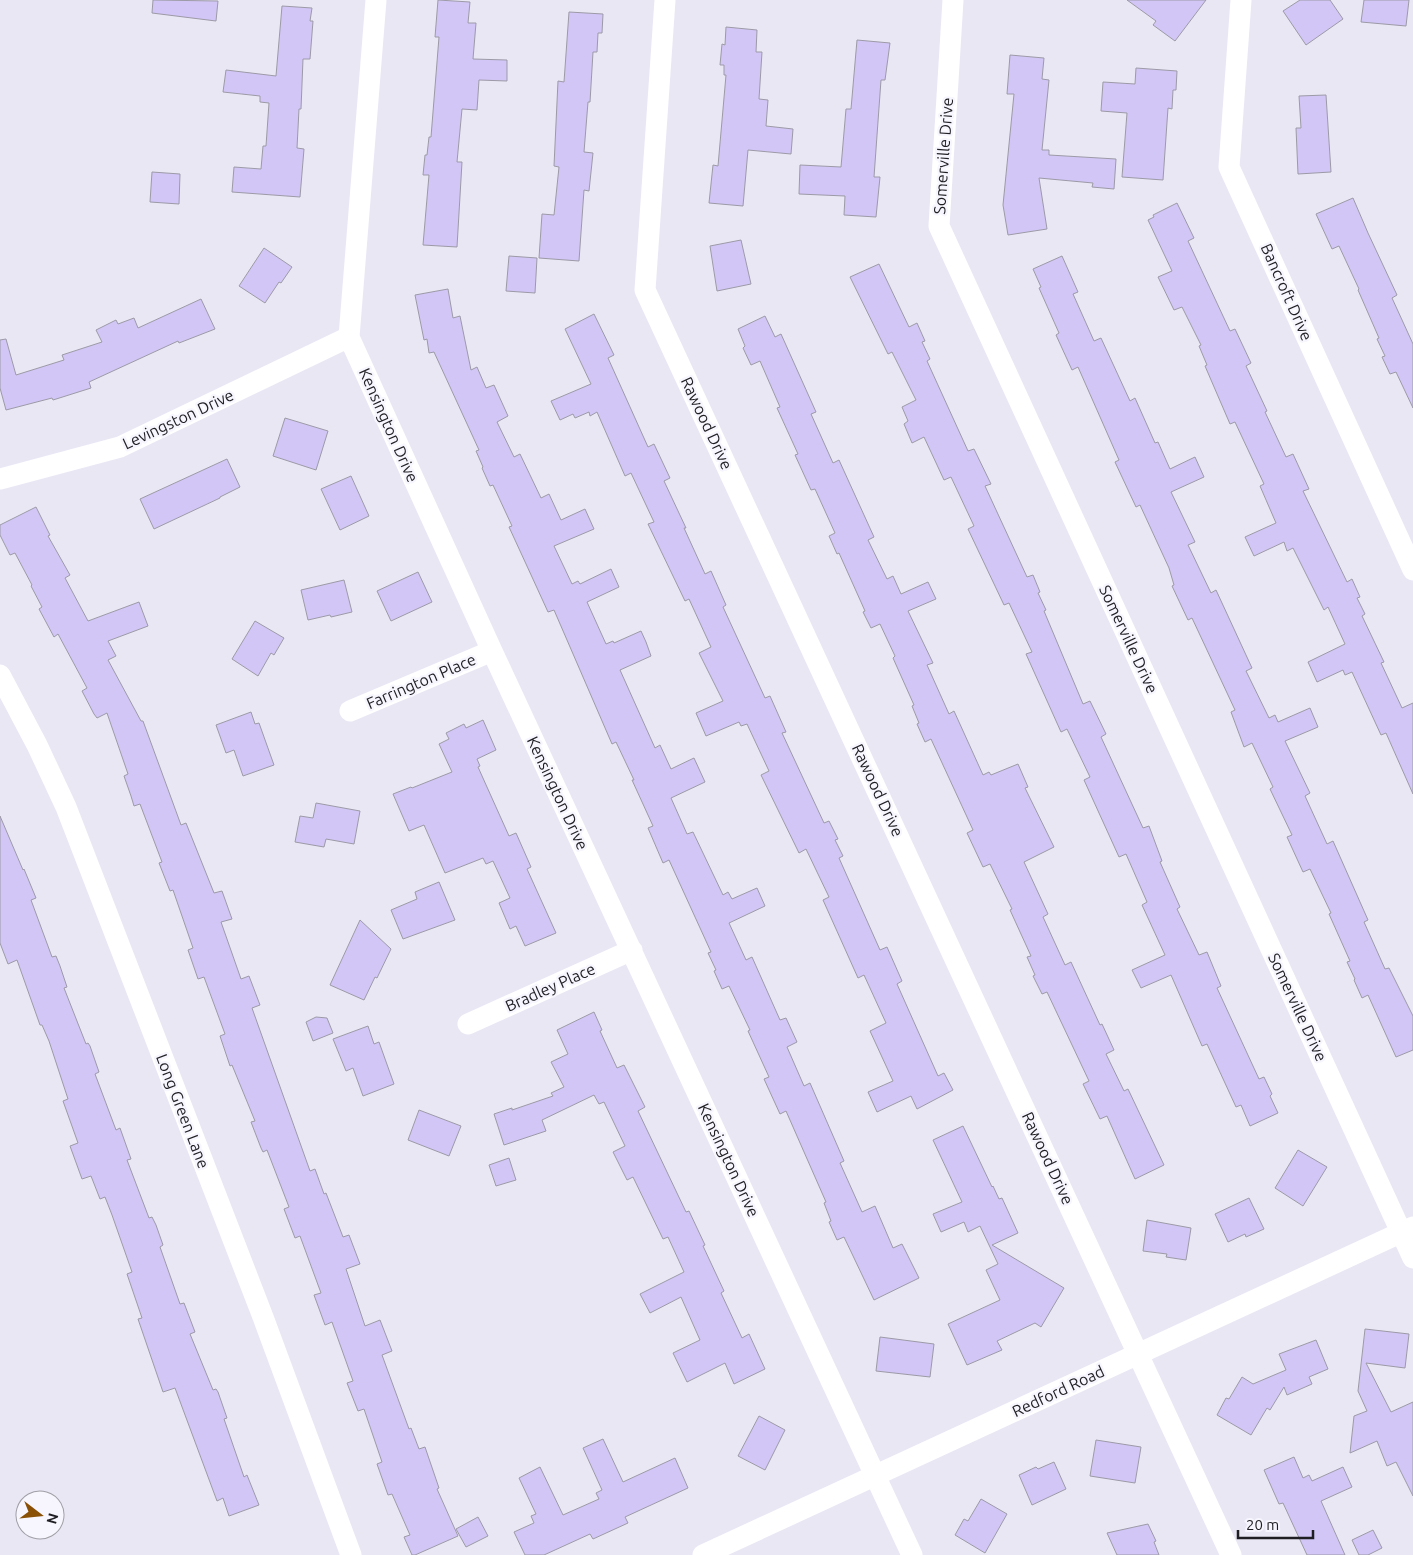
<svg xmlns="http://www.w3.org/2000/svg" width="1413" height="1555" font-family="Ubuntu,sans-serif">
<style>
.building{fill:#d2c6f6;stroke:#9d9aa7}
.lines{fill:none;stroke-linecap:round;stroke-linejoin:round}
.street{stroke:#fff;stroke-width:21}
.labels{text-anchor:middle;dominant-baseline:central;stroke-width:4.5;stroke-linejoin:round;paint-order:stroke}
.street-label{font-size:16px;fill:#1f1e23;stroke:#f7f5fd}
</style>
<rect width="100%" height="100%" fill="#eae7f5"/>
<path class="building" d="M 153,0 L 218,1 L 216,21 L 152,13 Z
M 438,0 L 470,2 L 468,23 L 476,23 L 473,59 L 507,60 L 507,81 L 479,80 L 477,110 L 462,109 L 457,162 L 462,162 L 457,247 L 423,245 L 429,175 L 423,175 L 425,155 L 427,155 L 429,137 L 431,137 L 439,37 L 435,37 Z
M 1127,0 L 1206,0 L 1175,41 L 1153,25 L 1156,21 Z
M 1300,0 L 1330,0 L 1343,19 L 1306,45 L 1283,11 Z
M 1364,0 L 1409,0 L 1406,26 L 1361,22 Z
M 282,6 L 312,8 L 310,21 L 313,21 L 310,59 L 303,59 L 301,109 L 299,109 L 297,148 L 304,149 L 300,197 L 232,192 L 234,167 L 261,169 L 263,146 L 266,146 L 269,103 L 260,102 L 260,96 L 223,92 L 226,70 L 276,76 Z
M 569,12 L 603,14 L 602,33 L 598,33 L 597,52 L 593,52 L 590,102 L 588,102 L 584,152 L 593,153 L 589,191 L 584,190 L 579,261 L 539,258 L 542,214 L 554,215 L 559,167 L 554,166 L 558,81 L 564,82 Z
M 726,27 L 757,30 L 756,52 L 762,52 L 759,99 L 768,100 L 766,126 L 793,129 L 791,154 L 748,150 L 743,206 L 709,203 L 713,165 L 718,166 L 726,75 L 724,75 L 724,65 L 720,65 L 722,44 L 725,45 Z
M 857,40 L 890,43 L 885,80 L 881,80 L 874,177 L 880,177 L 876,217 L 844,215 L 845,196 L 799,194 L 800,165 L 841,167 L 846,109 L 851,109 Z
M 1010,55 L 1044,58 L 1042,79 L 1049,80 L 1042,150 L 1049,150 L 1049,155 L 1116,159 L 1114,189 L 1092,187 L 1093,183 L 1039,178 L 1047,229 L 1008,235 L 1003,205 L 1014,94 L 1007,94 Z
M 1136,68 L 1177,71 L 1176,90 L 1173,90 L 1172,109 L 1168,108 L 1163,180 L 1122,177 L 1127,113 L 1101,111 L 1103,82 L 1135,84 Z
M 1326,95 L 1331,172 L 1298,174 L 1296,128 L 1301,128 L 1299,96 Z
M 152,172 L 180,174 L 179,204 L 150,202 Z
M 1353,198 L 1368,233 L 1397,295 L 1392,298 L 1413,344 L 1413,408 L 1396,372 L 1390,374 L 1382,357 L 1385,356 L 1377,339 L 1379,338 L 1358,290 L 1359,289 L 1339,246 L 1332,249 L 1316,214 Z
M 1177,203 L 1194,238 L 1188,241 L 1230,331 L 1235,329 L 1251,363 L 1246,366 L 1267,411 L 1265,412 L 1286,457 L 1293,454 L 1309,489 L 1303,491 L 1347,582 L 1352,579 L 1360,597 L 1357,598 L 1365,614 L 1362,616 L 1384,662 L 1381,663 L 1402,708 L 1413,703 L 1413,794 L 1386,733 L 1381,735 L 1352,672 L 1345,675 L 1343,670 L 1317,682 L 1308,662 L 1345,644 L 1328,607 L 1324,610 L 1293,548 L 1287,551 L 1284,542 L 1254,556 L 1245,537 L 1276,523 L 1260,486 L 1264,484 L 1235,422 L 1230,424 L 1205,366 L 1207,365 L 1199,346 L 1201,345 L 1182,307 L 1174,310 L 1158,277 L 1172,271 L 1148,220 L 1154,217 L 1153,215 Z
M 741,240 L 751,284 L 717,291 L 710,246 Z
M 264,248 L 292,267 L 281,283 L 279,282 L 265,303 L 239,286 Z
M 509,256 L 537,258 L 535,293 L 506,291 Z
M 1062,256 L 1078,292 L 1073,294 L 1094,341 L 1101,338 L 1130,401 L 1135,398 L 1155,443 L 1158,442 L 1170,469 L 1195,457 L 1204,477 L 1171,492 L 1195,542 L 1188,545 L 1211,593 L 1216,590 L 1252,668 L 1246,671 L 1269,718 L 1275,715 L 1278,722 L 1310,708 L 1318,727 L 1285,741 L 1310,793 L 1305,796 L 1327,844 L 1333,841 L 1368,920 L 1364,922 L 1385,969 L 1389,968 L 1413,1016 L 1413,1050 L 1396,1057 L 1368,995 L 1362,998 L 1354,980 L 1355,979 L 1347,962 L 1350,961 L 1329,914 L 1331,913 L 1310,869 L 1303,872 L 1287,837 L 1292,835 L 1270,789 L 1273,787 L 1252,743 L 1244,747 L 1231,712 L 1235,710 L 1192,618 L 1188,620 L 1172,586 L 1174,585 L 1169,568 L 1140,505 L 1136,507 L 1115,462 L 1119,460 L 1078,367 L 1072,370 L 1056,335 L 1059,333 L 1039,288 L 1041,287 L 1033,269 Z
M 879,264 L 909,327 L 917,323 L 925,341 L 922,342 L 930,359 L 927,361 L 968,451 L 974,449 L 991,484 L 985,486 L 1027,577 L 1033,575 L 1040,592 L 1038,593 L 1046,610 L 1044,611 L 1083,704 L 1090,701 L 1106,734 L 1101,737 L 1143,828 L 1149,826 L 1162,861 L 1160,862 L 1180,907 L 1177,909 L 1199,955 L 1207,952 L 1221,986 L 1217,988 L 1259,1079 L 1264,1077 L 1272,1094 L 1270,1096 L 1278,1113 L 1250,1126 L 1241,1105 L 1236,1107 L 1207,1044 L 1202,1046 L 1171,975 L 1141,988 L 1132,970 L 1165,955 L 1142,905 L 1147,902 L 1126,854 L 1119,857 L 1084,780 L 1090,777 L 1067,729 L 1061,732 L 1026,654 L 1032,652 L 1009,603 L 1004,605 L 968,529 L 974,526 L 951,477 L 944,480 L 924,437 L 912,443 L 904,424 L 908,421 L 902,407 L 916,400 L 892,352 L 888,354 L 850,277 Z
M 448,289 L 453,318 L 460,316 L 471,370 L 477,367 L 486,388 L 494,385 L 508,416 L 497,422 L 514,457 L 520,454 L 541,498 L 549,494 L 561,520 L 585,509 L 594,529 L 554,546 L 572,584 L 578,581 L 580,584 L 611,569 L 619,587 L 587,602 L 606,644 L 613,641 L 614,643 L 641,631 L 646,642 L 651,656 L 620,670 L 655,748 L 660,745 L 671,769 L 694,758 L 705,782 L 671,798 L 687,834 L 693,832 L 723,895 L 728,892 L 732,899 L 757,888 L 765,906 L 729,923 L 746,960 L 752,957 L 780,1020 L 786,1018 L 797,1042 L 787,1047 L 804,1086 L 810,1083 L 844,1161 L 840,1163 L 862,1212 L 875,1206 L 893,1248 L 902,1244 L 919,1278 L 874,1300 L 844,1237 L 837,1240 L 829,1222 L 831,1221 L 824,1203 L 826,1202 L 786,1111 L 780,1114 L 764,1079 L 769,1077 L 748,1031 L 750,1030 L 729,986 L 722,989 L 714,971 L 716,970 L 708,953 L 711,952 L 669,860 L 663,863 L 648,828 L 653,826 L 632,780 L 634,780 L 616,742 L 612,744 L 554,610 L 548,612 L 532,577 L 509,527 L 512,526 L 493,485 L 490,486 L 482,468 L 483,467 L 476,451 L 479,450 L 434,352 L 429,353 L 427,339 L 424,340 L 415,295 Z
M 201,299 L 215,329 L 179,343 L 178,341 L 89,382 L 91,388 L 53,400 L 52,398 L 6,410 L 0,388 L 0,340 L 6,339 L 16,375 L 64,360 L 62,355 L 102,342 L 96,330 L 116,320 L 118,324 L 134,318 L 138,328 Z
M 594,314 L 614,355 L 608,358 L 648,447 L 654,444 L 670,478 L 664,481 L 686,528 L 684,528 L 705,574 L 711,571 L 726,605 L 723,607 L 765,698 L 770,696 L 786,732 L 782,733 L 824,823 L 829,821 L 838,839 L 835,840 L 843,856 L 839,858 L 880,950 L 887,947 L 902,981 L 897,984 L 938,1076 L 944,1073 L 953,1090 L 917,1109 L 911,1096 L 877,1112 L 868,1092 L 893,1081 L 870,1031 L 886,1023 L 864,975 L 858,978 L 823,900 L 829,897 L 806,849 L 799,853 L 761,775 L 769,771 L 747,724 L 741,726 L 739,722 L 706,736 L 696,713 L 723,701 L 699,653 L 711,647 L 689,599 L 685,601 L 648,524 L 654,522 L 631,473 L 625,476 L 597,412 L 590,416 L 589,412 L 575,418 L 573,414 L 560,420 L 551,401 L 591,384 L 565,329 Z
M 765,316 L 775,337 L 781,334 L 816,412 L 811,414 L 833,463 L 839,460 L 874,537 L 868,540 L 887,579 L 893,576 L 901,594 L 928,582 L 936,599 L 908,611 L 933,663 L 927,665 L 949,714 L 954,711 L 983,775 L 989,772 L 991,775 L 1018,764 L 1028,787 L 1025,788 L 1054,847 L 1024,862 L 1048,914 L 1043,917 L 1065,965 L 1071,962 L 1100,1025 L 1102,1024 L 1114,1050 L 1106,1054 L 1124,1091 L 1128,1089 L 1164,1165 L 1135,1179 L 1107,1116 L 1100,1119 L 1083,1084 L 1089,1081 L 1047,992 L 1042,994 L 1033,976 L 1035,975 L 1027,957 L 1031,956 L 1010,910 L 1012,909 L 990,864 L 983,867 L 967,833 L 973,830 L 931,739 L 925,742 L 917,724 L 919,723 L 912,706 L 914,705 L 893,658 L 895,656 L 880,624 L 871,628 L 863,612 L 865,611 L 839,553 L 837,554 L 829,536 L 835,533 L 815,489 L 811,490 L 795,455 L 798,454 L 777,408 L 780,407 L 760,361 L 751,365 L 743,348 L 745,346 L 738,329 Z
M 285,418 L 328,431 L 316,470 L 273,456 Z
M 227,459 L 240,487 L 220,497 L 220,498 L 154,529 L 140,499 Z
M 351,476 L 369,516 L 340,530 L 321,489 Z
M 36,507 L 50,535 L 48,536 L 70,575 L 65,578 L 88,621 L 139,602 L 148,626 L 108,641 L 116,656 L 108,660 L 141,721 L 143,721 L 181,825 L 186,823 L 214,893 L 222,891 L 232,919 L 221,922 L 241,979 L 249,976 L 260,1005 L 252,1008 L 310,1171 L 315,1169 L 324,1194 L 326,1193 L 343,1237 L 349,1235 L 360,1264 L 346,1269 L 365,1326 L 380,1320 L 392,1351 L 382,1355 L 409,1429 L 411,1428 L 419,1449 L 425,1447 L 439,1488 L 437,1489 L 458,1536 L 415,1555 L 412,1555 L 404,1537 L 410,1535 L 392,1494 L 388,1495 L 377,1464 L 382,1462 L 364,1409 L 358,1411 L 347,1383 L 353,1381 L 332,1322 L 325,1325 L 314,1295 L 321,1293 L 300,1236 L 295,1238 L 284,1209 L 289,1207 L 267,1150 L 263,1152 L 261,1148 L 251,1122 L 255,1121 L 232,1065 L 230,1066 L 220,1036 L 225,1034 L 204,977 L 198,979 L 188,950 L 193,948 L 173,890 L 170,891 L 159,863 L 162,862 L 140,804 L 134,806 L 131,796 L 124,776 L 128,774 L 107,713 L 97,718 L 94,714 L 82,691 L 87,688 L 58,634 L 54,637 L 39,609 L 42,607 L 31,586 L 32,585 L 15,553 L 10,555 L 0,535 L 0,525 Z
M 418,572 L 432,602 L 391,621 L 377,591 Z
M 344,580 L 352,612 L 331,617 L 330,615 L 308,620 L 301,590 Z
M 255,621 L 284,638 L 274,655 L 271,653 L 258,676 L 232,659 Z
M 251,712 L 255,724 L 259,723 L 274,765 L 243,776 L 234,750 L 226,753 L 216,725 Z
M 483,720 L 496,750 L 477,759 L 480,766 L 478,767 L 509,836 L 516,833 L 531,867 L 527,869 L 556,933 L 525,946 L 516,926 L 510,929 L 499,903 L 510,898 L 493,861 L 486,864 L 483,858 L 445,873 L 424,825 L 409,831 L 393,794 L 411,787 L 412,788 L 452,772 L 439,744 L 449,739 L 446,733 L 464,724 L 466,728 Z
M 316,803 L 360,811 L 354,844 L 326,839 L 324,847 L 295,842 L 300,816 L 313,818 Z
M 0,816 L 23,870 L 24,869 L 36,898 L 31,900 L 52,957 L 56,956 L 60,966 L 67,987 L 64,988 L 86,1044 L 88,1043 L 90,1046 L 99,1072 L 95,1074 L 116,1130 L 120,1128 L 131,1159 L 127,1160 L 149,1218 L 152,1217 L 156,1225 L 163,1245 L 160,1247 L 180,1304 L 184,1303 L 195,1332 L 190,1334 L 213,1390 L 216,1389 L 218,1392 L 227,1418 L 224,1419 L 244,1477 L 247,1475 L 259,1505 L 229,1516 L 223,1498 L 217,1501 L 175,1388 L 163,1392 L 138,1319 L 142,1318 L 127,1274 L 132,1272 L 112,1215 L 105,1197 L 100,1199 L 91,1176 L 82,1179 L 70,1146 L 78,1143 L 63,1101 L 68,1099 L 49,1041 L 42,1025 L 40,1025 L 17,960 L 8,964 L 0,943 Z
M 439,882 L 455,920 L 403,939 L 391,910 L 417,899 L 415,892 Z
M 360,920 L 391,949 L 377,978 L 375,977 L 364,1000 L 330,985 Z
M 594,1012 L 602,1030 L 600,1031 L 617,1068 L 624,1065 L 645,1107 L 638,1111 L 686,1212 L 689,1211 L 705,1245 L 703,1246 L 724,1291 L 721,1293 L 742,1338 L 749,1334 L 765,1369 L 734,1384 L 725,1363 L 687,1382 L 673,1353 L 700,1340 L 681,1297 L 650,1313 L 640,1294 L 684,1272 L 668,1237 L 663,1239 L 633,1177 L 627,1180 L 613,1152 L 625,1146 L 604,1102 L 599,1104 L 594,1095 L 542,1120 L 546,1131 L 504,1145 L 494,1114 L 512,1108 L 512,1110 L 553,1096 L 551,1093 L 564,1087 L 551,1062 L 568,1054 L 557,1030 Z
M 316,1017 L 327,1018 L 333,1033 L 313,1041 L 306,1022 Z
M 368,1026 L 374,1044 L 379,1042 L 394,1084 L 363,1096 L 353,1068 L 346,1071 L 333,1039 Z
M 419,1110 L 461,1126 L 449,1156 L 408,1140 Z
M 963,1126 L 992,1187 L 993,1186 L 999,1199 L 1002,1198 L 1018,1233 L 992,1245 L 1064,1288 L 1041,1327 L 1035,1323 L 997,1341 L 1002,1350 L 967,1365 L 948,1324 L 1000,1300 L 986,1270 L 998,1264 L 980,1226 L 968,1232 L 964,1222 L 941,1232 L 933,1214 L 962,1202 L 933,1140 Z
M 1298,1150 L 1327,1167 L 1303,1206 L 1275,1188 Z
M 509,1158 L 516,1180 L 496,1186 L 489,1165 Z
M 1249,1198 L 1264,1229 L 1246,1237 L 1245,1234 L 1228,1242 L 1215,1214 Z
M 1147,1220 L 1191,1228 L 1186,1260 L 1166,1257 L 1167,1254 L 1143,1251 Z
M 1365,1329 L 1409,1334 L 1405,1368 L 1366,1363 L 1391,1412 L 1413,1402 L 1413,1496 L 1396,1462 L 1387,1466 L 1377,1441 L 1350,1453 L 1354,1416 L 1367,1411 L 1358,1391 Z
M 880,1337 L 934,1344 L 930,1377 L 876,1371 Z
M 1316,1340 L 1328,1369 L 1309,1377 L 1312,1384 L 1287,1395 L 1284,1387 L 1270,1410 L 1267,1408 L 1251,1435 L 1217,1415 L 1226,1398 L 1229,1399 L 1242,1377 L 1253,1384 L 1286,1370 L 1279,1354 Z
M 759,1416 L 785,1430 L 765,1470 L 738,1456 Z
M 603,1439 L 623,1482 L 675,1458 L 688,1488 L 625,1517 L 628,1523 L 593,1539 L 590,1534 L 544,1555 L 525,1555 L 514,1532 L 534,1523 L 531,1516 L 536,1514 L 519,1478 L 540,1467 L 563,1515 L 599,1499 L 596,1493 L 602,1490 L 583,1448 Z
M 1096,1440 L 1141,1447 L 1135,1483 L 1090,1476 Z
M 1294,1457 L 1303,1478 L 1309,1475 L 1312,1481 L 1343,1467 L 1352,1487 L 1321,1501 L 1345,1555 L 1307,1555 L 1283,1503 L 1279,1504 L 1264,1470 Z
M 1054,1462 L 1066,1489 L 1032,1505 L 1019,1475 L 1036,1467 L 1038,1469 Z
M 981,1499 L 1007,1514 L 985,1553 L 955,1535 L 964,1519 L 968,1521 Z
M 478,1517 L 488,1536 L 466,1547 L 456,1529 Z
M 1148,1524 L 1156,1541 L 1154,1542 L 1159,1555 L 1117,1555 L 1107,1533 Z
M 1373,1530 L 1382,1548 L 1368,1555 L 1359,1555 L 1352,1540 Z"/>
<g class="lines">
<path class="street" d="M 376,0 L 349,337 L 492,651 L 912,1555
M 665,0 L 645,290 L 1231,1555
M 953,0 L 939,226 L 1413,1258
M 1241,0 L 1229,167 L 1413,570
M 0,479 L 120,447 L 349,337
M 0,675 L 37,745 L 66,807 L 263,1317 L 351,1555
M 350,711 L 492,651
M 468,1024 L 632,950
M 703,1555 L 1413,1227"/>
</g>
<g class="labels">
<g class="street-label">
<text transform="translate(943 156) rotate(-86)">Somerville Drive</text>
<text transform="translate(1287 292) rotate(66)">Bancroft Drive</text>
<text transform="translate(178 419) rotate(-25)">Levingston Drive</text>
<text transform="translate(707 423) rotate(65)">Rawood Drive</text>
<text transform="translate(389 425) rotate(66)">Kensington Drive</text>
<text transform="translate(1129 639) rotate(65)">Somerville Drive</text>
<text transform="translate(421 681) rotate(-23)">Farrington Place</text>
<text transform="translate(878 790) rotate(65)">Rawood Drive</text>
<text transform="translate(558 793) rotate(65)">Kensington Drive</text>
<text transform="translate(550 987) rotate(-24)">Bradley Place</text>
<text transform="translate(1298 1007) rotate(65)">Somerville Drive</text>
<text transform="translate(183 1111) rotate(69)">Long Green Lane</text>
<text transform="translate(1048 1158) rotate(65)">Rawood Drive</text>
<text transform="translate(729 1160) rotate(65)">Kensington Drive</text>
<text transform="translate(1058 1391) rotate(-25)">Redford Road</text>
</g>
</g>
<g transform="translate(40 1515) rotate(106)"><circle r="24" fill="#f7f5fd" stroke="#a19fa6"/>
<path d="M0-4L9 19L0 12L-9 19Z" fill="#8a5106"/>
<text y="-8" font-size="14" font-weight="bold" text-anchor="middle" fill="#1f1e23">N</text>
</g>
<path d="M1238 1530v8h75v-8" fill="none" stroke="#1f1e23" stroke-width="2.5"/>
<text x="1246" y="1530" font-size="15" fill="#1f1e23" stroke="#f7f5fd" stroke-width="4" paint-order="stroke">20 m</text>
</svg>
